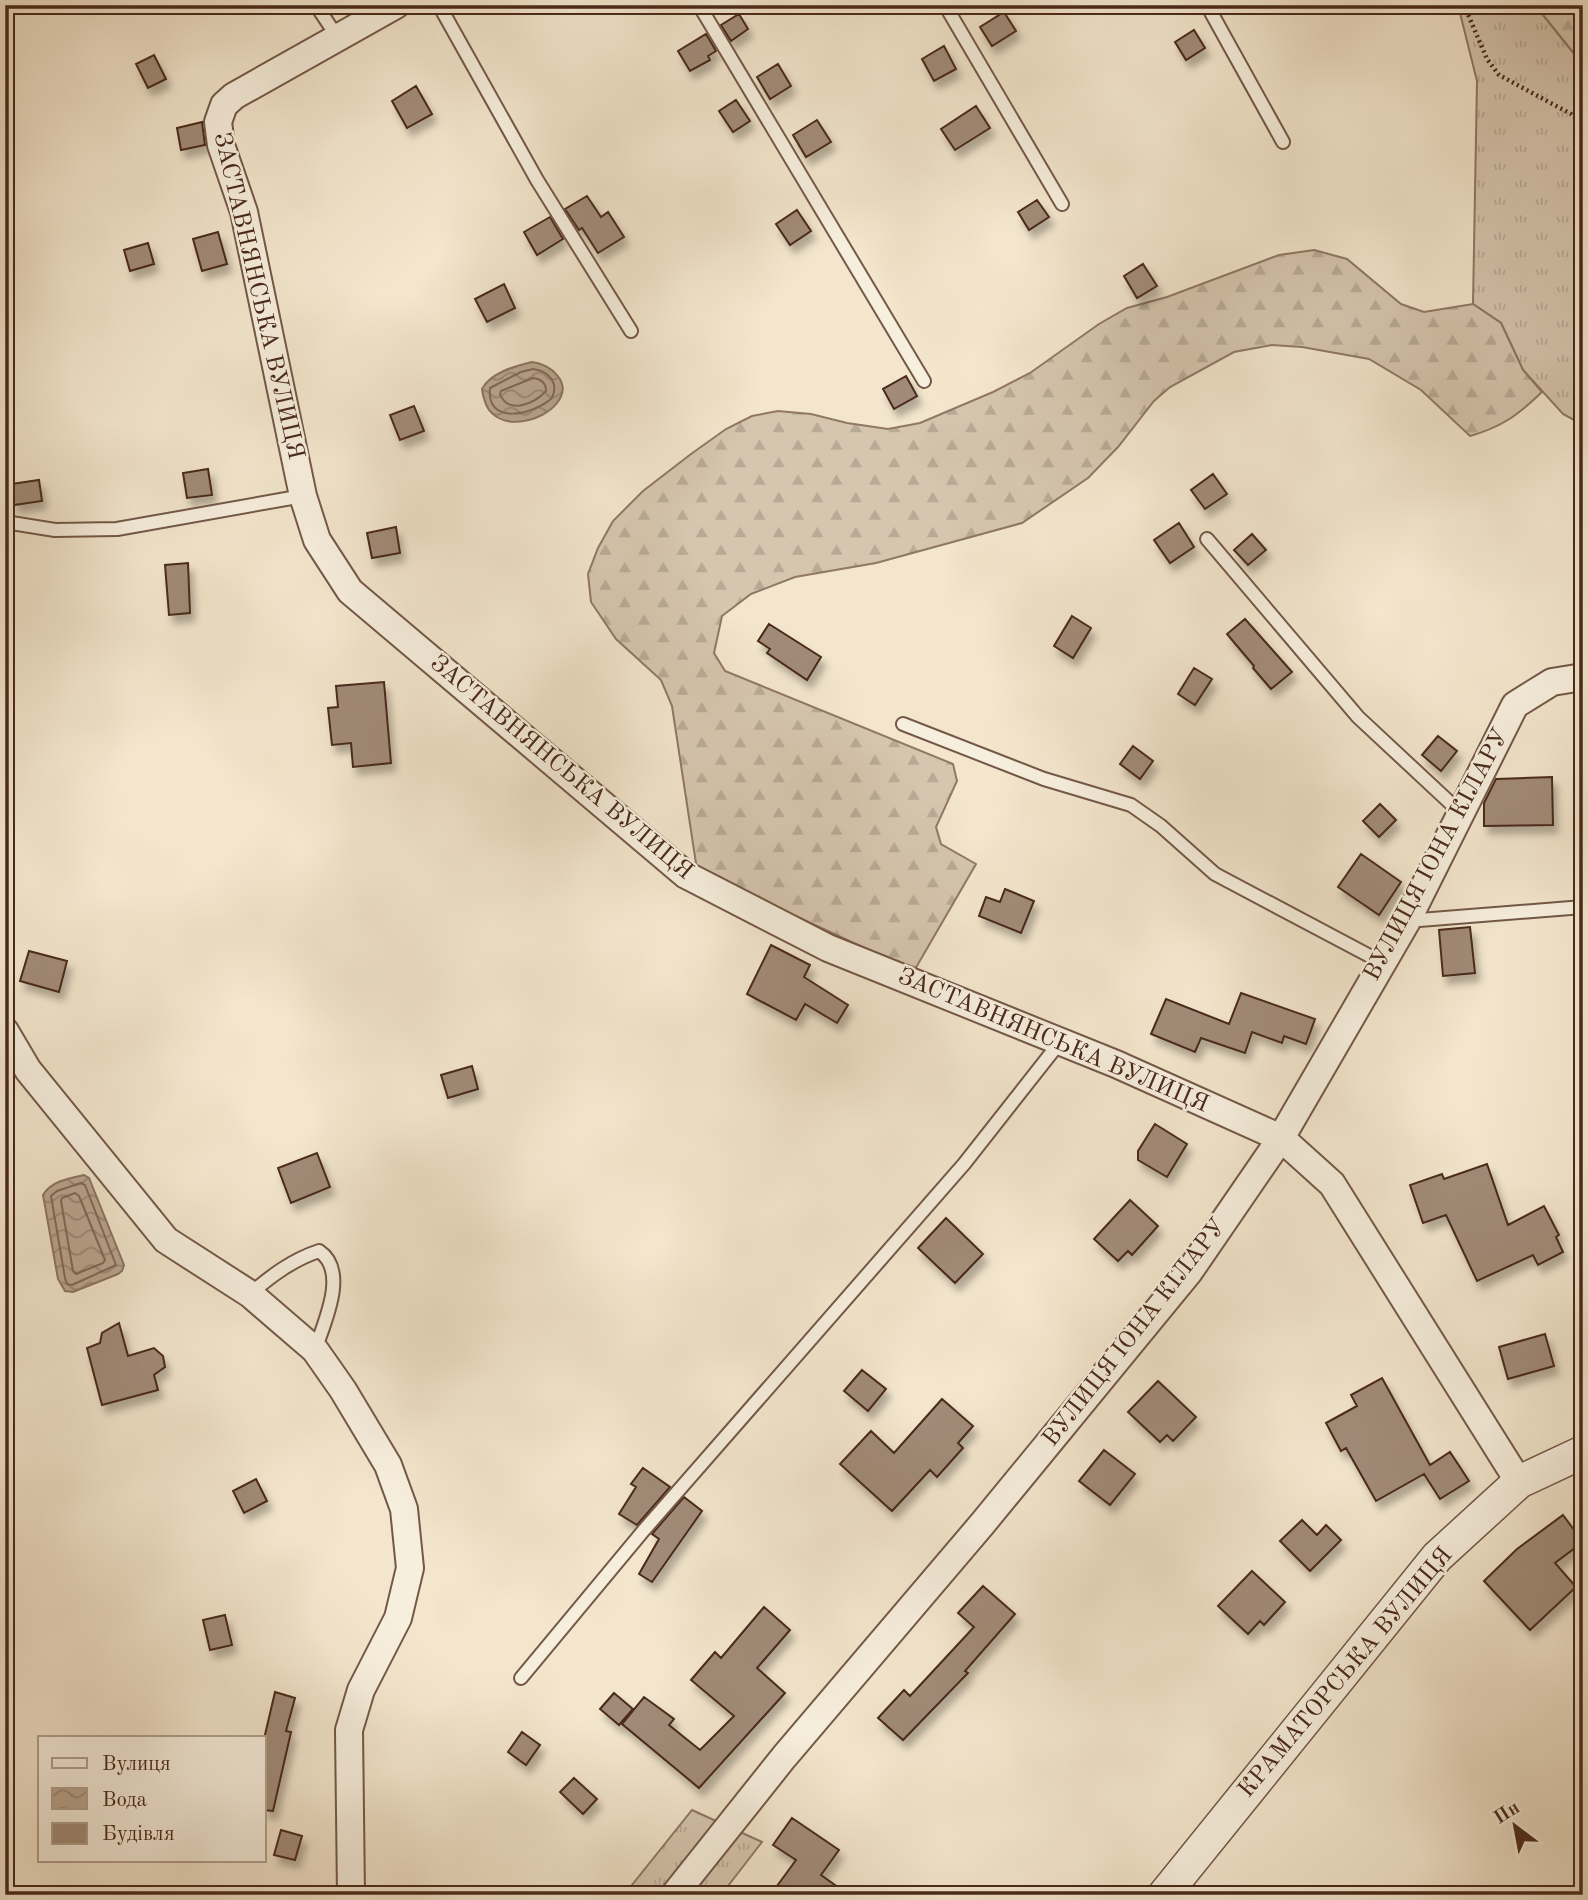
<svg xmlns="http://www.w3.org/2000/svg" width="1588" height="1900" font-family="'Old Standard TT',serif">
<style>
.grass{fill:url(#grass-tufts);stroke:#907865;stroke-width:2}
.forest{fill:url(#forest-firs);stroke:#907865;stroke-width:2}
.water{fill:url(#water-waves);stroke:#8c7461;stroke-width:2}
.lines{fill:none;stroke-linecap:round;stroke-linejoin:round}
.shore{stroke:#816856;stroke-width:2}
.building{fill:#a18b78;stroke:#49291b;stroke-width:2;filter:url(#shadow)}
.service-casing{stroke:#745848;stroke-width:16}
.minor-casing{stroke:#745848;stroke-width:30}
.tertiary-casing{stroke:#745848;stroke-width:35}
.path{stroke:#49291b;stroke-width:4.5;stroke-dasharray:2 3.5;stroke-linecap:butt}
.service{stroke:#f7efde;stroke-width:12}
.minor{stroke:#f7efde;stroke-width:26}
.tertiary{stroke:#f7efde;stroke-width:32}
.labels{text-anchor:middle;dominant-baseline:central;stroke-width:5;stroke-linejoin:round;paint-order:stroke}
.street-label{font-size:24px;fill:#49291b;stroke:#f7efde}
</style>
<defs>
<pattern id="grass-tufts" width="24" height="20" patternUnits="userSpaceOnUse" patternTransform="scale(1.75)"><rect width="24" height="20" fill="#d6c6af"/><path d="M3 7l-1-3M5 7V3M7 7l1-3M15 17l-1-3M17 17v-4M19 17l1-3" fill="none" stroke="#b9aa96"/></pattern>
<pattern id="forest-firs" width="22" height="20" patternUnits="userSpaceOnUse" patternTransform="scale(1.75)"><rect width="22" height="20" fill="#d6c6af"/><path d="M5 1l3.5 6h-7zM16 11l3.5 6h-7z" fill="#b9aa96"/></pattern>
<pattern id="water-waves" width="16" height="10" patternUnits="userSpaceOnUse" patternTransform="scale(1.75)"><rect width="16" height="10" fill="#b9a690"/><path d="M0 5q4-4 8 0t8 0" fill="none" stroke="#988775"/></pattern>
<filter id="shadow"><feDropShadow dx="4.5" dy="8" stdDeviation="3.5" flood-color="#0004"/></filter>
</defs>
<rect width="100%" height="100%" fill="#f3e6cd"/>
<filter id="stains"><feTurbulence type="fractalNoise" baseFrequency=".00286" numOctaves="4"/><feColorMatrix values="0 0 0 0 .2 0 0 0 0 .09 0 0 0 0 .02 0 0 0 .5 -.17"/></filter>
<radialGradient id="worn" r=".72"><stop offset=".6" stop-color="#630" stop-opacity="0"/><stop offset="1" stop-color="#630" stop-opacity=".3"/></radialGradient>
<path class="grass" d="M 1458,5 L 1535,5 L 1580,61 L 1583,60 L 1583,425 L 1563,414 L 1523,370 L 1501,323 L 1473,304 L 1477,81 Z
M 692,1810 L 762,1842 L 721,1895 L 624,1895 Z"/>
<path class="forest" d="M 1535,5 L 1583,5 L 1583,60 L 1580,61 Z
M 1314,250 L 1347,259 L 1401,304 L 1424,312 L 1473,304 L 1501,323 L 1523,370 L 1542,392 C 1518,415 1502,427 1470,436 L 1421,390 L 1369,359 L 1302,347 L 1272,345 L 1234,352 L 1170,387 L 1154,401 L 1118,447 L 1088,478 L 1022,523 L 876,563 L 795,577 L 751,594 L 722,616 L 714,653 L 725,671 L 953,764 L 957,781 L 936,827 L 941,844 L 976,864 L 914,971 L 697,870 L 672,706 L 661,680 L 616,639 L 591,602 L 588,574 L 598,548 L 613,521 L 643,491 L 691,454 L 726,429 L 752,416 L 778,411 L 811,414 L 847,423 L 888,429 L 920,423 L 993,392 L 1030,373 L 1099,324 L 1127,308 L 1167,297 L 1279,255 Z"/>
<path class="water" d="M 532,362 C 551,364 573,383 557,403 C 543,421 505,431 489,410 C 485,404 483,396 482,389 C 490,373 515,366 532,362 Z
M 84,1175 L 89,1178 L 124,1265 L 122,1271 L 118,1274 L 73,1292 L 65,1291 L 58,1279 L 43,1195 C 51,1181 70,1178 84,1175 Z"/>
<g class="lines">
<path class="shore" d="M 533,369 C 549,371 559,383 552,398 C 533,415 486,426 490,388 L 521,372 Z
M 533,378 C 541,379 546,383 546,391 C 534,404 508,415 500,394 L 501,391 Z
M 81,1183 L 85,1185 L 116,1265 L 72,1285 L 67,1284 L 65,1278 L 51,1196 L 57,1191 Z
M 75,1193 L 79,1196 L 105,1260 L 103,1263 L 76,1274 L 73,1271 L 61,1201 L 62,1198 Z"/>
</g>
<path class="building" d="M 1004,12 L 1016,31 L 992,46 L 980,27 Z
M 739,14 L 748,29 L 731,41 L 721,25 Z
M 1194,30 L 1205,48 L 1186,60 L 1175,42 Z
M 706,34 L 716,51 L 708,56 L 710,60 L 690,71 L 678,51 Z
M 944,46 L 956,69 L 934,81 L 922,59 Z
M 154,55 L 166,79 L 148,88 L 136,64 Z
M 778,64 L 791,86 L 770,99 L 757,77 Z
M 416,86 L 432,114 L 407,128 L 392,101 Z
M 736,100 L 750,121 L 733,132 L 719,111 Z
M 976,106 L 990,128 L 955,150 L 941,129 Z
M 817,120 L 831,142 L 806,157 L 793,135 Z
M 202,122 L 205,145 L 181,150 L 177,128 Z
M 587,196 L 601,217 L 608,212 L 624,237 L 598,253 L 582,228 L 579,230 L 565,209 Z
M 1037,200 L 1049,217 L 1029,230 L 1018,212 Z
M 797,210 L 811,231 L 790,245 L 776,224 Z
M 550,217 L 563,239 L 537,255 L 524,232 Z
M 218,232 L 227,264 L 202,271 L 193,239 Z
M 148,243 L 154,264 L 130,271 L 124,250 Z
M 1143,264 L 1157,286 L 1137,298 L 1124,276 Z
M 504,284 L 515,308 L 487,322 L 475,299 Z
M 906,376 L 917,396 L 894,409 L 883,389 Z
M 414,406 L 424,431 L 400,440 L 390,415 Z
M 208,469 L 212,495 L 187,498 L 183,473 Z
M 1213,474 L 1227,494 L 1205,509 L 1191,490 Z
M 39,480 L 42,501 L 14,505 L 11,484 Z
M 1179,523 L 1194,547 L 1170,563 L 1154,540 Z
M 396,527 L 400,553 L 372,558 L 367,533 Z
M 1252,534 L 1266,550 L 1248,565 L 1234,550 Z
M 188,563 L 190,613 L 169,615 L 165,565 Z
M 1072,616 L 1091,628 L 1073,658 L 1054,646 Z
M 1245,619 L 1292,672 L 1271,689 L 1253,668 L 1254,666 L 1227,634 Z
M 769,624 L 821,657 L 807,680 L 767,653 L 770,649 L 758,641 Z
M 1194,668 L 1212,679 L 1195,705 L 1178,694 Z
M 384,682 L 391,763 L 353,767 L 351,743 L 332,745 L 328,708 L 338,707 L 336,686 Z
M 1438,736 L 1457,751 L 1441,771 L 1422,755 Z
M 1133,746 L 1153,761 L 1140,779 L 1120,764 Z
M 1552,777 L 1553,825 L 1484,826 L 1484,803 L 1496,779 Z
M 1380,804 L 1396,820 L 1379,837 L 1363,821 Z
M 1361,854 L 1401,882 L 1379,915 L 1338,887 Z
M 1005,889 L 1034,901 L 1021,933 L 979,916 L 986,897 L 1000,902 Z
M 1470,927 L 1475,973 L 1443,976 L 1439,930 Z
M 771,945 L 810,965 L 804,977 L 848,1005 L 837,1023 L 805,1004 L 796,1020 L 747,994 Z
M 29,951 L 67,961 L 59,992 L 20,981 Z
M 1241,993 L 1315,1019 L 1306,1044 L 1284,1036 L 1282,1043 L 1252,1032 L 1245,1053 L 1201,1038 L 1195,1052 L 1151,1034 L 1166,999 L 1229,1024 Z
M 472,1066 L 478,1089 L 448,1098 L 441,1075 Z
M 1155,1124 L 1187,1144 L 1167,1177 L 1138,1160 L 1138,1151 Z
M 317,1153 L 330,1187 L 291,1203 L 278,1168 Z
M 1487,1164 L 1508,1225 L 1544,1206 L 1559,1235 L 1556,1237 L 1563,1252 L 1538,1265 L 1533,1255 L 1477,1281 L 1446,1215 L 1423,1223 L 1410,1185 L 1442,1174 L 1444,1179 Z
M 1130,1200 L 1158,1226 L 1132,1255 L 1128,1251 L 1118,1261 L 1094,1239 Z
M 946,1218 L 983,1254 L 955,1283 L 918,1248 Z
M 119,1323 L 128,1356 L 154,1348 L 163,1356 L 165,1367 L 154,1375 L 158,1390 L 102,1405 L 87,1348 L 100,1343 L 102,1333 Z
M 1545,1334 L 1554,1366 L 1508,1379 L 1499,1347 Z
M 862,1370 L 886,1389 L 868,1411 L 844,1391 Z
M 1382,1378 L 1430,1465 L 1450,1452 L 1469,1481 L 1440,1499 L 1424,1474 L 1376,1501 L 1346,1448 L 1341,1451 L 1326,1423 L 1357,1406 L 1351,1395 Z
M 1158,1381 L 1196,1417 L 1173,1441 L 1167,1435 L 1160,1442 L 1128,1412 Z
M 942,1399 L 973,1426 L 958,1443 L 963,1448 L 937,1477 L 930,1470 L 892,1511 L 840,1464 L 871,1431 L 894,1453 Z
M 1104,1450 L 1135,1474 L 1110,1505 L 1079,1481 Z
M 643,1468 L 670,1487 L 637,1525 L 619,1514 L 636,1487 L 631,1484 Z
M 256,1479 L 267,1501 L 244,1513 L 233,1491 Z
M 684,1497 L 702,1511 L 652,1582 L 639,1574 L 659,1539 L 652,1534 Z
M 1563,1515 L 1583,1542 L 1555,1563 L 1576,1587 L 1530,1630 L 1484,1581 L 1517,1549 Z
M 1302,1520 L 1317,1535 L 1326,1525 L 1341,1540 L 1310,1571 L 1280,1541 Z
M 1252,1571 L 1285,1602 L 1264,1625 L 1260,1621 L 1248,1634 L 1218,1606 Z
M 983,1586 L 1015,1614 L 965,1671 L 968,1673 L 903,1740 L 878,1718 L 904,1690 L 910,1696 L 974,1627 L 958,1613 Z
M 764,1607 L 790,1630 L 757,1668 L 785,1693 L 699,1788 L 622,1724 L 644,1697 L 674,1719 L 669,1725 L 700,1750 L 734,1716 L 691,1680 L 715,1652 L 721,1658 Z
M 225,1615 L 232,1645 L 210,1650 L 203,1620 Z
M 275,1692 L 295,1698 L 286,1731 L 291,1732 L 273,1811 L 264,1810 L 264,1739 Z
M 614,1693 L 633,1709 L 619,1725 L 600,1709 Z
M 522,1732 L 540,1745 L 526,1765 L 508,1752 Z
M 574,1778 L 597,1799 L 583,1814 L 560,1792 Z
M 792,1818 L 839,1850 L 821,1875 L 849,1895 L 789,1895 L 777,1886 L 796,1860 L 773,1845 Z
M 281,1830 L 302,1836 L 295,1860 L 274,1855 Z"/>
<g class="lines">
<defs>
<path id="service" d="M 316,5 L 338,38
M 439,5 L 537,180 L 631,331
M 699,5 L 924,381
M 945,5 L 1062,204
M 1207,5 L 1283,142
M 5,522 L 55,530 L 117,529 L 303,496
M 1207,539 L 1358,717 L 1461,813
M 903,724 L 1044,779 L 1131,805 L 1161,826 L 1215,874 L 1383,963
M 1407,921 L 1583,907
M 250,1294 C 271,1276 292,1260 319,1251 C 349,1271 324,1323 315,1350
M 521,1678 L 644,1530 L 964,1164 L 1060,1042"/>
<path id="minor" d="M 396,5 L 234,96 L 224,105 L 218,122 L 221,145 L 244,212 L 303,496 L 317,540 L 350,591 L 686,875 L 828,948 L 1116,1064 L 1281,1138 L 1332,1184 L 1519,1482
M 5,1031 L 28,1070 L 166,1240 L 250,1294 L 315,1350 L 343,1390 L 388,1465 L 404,1509 L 410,1568 L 398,1618 L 361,1690 L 349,1730 L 351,1895
M 674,1895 L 784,1757 L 983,1523 L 1189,1272 L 1281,1138 L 1407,921 L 1515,705 L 1552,682 L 1583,677"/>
<path id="tertiary" d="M 1164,1895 L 1437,1557 L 1519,1482 L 1583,1452"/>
</defs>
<use href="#service" class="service-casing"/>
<use href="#minor" class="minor-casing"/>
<use href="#tertiary" class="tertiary-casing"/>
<path class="path" d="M 1464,5 L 1487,59 L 1499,75 L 1571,114 L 1583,126"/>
<use href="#service" class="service"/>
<use href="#minor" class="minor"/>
<use href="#tertiary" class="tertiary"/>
</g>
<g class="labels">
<g class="street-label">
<text transform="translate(258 296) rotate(77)">ЗАСТАВНЯНСЬКА ВУЛИЦЯ</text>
<text transform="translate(561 768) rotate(40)">ЗАСТАВНЯНСЬКА ВУЛИЦЯ</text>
<text transform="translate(1437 855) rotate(-62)">ВУЛИЦЯ ІОНА КІЛАРУ</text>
<text transform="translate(1053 1041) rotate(23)">ЗАСТАВНЯНСЬКА ВУЛИЦЯ</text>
<text transform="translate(1135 1333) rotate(-52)">ВУЛИЦЯ ІОНА КІЛАРУ</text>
<text transform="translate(1346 1673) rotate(-50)">КРАМАТОРСЬКА ВУЛИЦЯ</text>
</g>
</g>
<rect width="1588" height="1900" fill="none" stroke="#f3e6cd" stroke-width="28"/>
<rect x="7" y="7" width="1574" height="1886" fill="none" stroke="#49291b" stroke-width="3.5"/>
<rect x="14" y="14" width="1560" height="1872" fill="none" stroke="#49291b" stroke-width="2"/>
<rect x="38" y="1736" width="228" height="126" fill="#f7efde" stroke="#b1a090" stroke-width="2"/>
<rect x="52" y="1758" width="35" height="10" fill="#f7efde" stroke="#b1a090" stroke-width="2"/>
<text x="102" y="1770" font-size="21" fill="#49291b">Вулиця</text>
<rect x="52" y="1788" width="35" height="21" fill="url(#water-waves)" stroke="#b1a090" stroke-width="2"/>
<text x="102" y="1806" font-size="21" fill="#49291b">Вода</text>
<rect x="52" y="1823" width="35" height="21" fill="#a18b78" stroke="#b1a090" stroke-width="2"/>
<text x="102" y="1840" font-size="21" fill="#49291b">Будівля</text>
<g transform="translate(1515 1826) rotate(328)" stroke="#f7efde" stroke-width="5" paint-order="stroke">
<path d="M0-5L12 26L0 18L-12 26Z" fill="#49291b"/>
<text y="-10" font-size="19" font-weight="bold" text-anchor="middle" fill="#49291b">Пн</text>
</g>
<rect width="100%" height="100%" filter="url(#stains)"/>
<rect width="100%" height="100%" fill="url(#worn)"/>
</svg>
